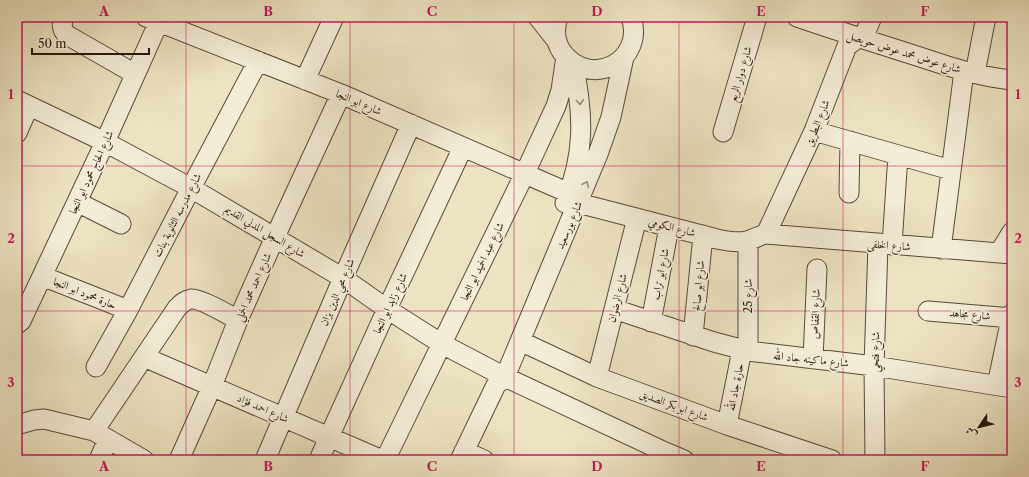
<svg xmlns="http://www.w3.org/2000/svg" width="1029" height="477" font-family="'Libre Caslon Text',Amiri,serif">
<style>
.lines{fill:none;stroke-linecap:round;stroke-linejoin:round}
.minor-casing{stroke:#574a38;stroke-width:21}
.minor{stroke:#f3edd7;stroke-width:19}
.oneway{stroke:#968d7b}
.grid{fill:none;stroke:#c2185b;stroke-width:1;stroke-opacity:0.55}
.labels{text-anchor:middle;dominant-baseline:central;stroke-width:3.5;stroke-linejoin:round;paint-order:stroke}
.street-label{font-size:11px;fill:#25170a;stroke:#f3edd7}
.neatline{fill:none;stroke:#c2185b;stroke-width:1.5}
.grid-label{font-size:13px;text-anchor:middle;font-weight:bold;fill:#c2185b}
</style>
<rect width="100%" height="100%" fill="#ede3c2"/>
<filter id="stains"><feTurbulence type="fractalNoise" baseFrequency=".005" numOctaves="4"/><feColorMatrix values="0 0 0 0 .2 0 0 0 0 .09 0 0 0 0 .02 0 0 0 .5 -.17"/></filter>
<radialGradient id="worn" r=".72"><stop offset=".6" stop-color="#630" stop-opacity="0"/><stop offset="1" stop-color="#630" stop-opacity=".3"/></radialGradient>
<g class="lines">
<defs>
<path id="minor" d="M 63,17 C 62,24 61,29 67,35 L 135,74
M 146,17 L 341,94 L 569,193
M 538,17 L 557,41
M 558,17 C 554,29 555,42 562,52 C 590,90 646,61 631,17
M 797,17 C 838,31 879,44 920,57 C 950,67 980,77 1012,80
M 975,73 L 986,17
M 305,80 L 334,17
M 17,100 L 105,142 L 191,188 L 343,278 L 387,309 L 442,344 L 505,377 L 665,452 L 684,460
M 814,131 L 951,170
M 723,132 L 757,17
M 17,133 L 29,106
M 849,193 L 850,141
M 77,202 L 121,224
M 565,203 C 585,154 584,115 573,63
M 578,203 L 717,239 C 726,241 738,243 747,241 C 754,239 760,235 766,234 L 1012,254
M 766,234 L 814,131 L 847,46 L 865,33 L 867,29 L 872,17
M 748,241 L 748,351
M 892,245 L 898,155
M 941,249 L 964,71
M 999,253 L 1012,232
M 42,276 L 128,310
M 614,309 L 714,342 L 748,351 L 874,366 L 1012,388
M 928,311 L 1012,318
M 651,322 L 669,227
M 17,324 L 21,321 L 105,142 L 161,17
M 693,336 L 703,235
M 520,341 L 597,377 L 727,425 L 832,460
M 144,357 L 382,460
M 813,359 L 817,269
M 96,367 L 128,310 L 191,188 L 258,61
M 597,377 L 637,218
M 997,385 L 1012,314
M 17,425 L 34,420 L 44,419 L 94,431 L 144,460
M 727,425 L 742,350
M 94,431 L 177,308 C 181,304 185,300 191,299 C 200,298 229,315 238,320
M 464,451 L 484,460
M 99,460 L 108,439
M 179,460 L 212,386 L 238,320 L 275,237 L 341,94
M 265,460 L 343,278 L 411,124
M 319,460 L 329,437 L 387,309 L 463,147
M 385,460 L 525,173 L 556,106 L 561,90 L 566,57
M 460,460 L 496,385 L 505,377 L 598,154 L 611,117 L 624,57
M 875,460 L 874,366 L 878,244"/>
</defs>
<use href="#minor" class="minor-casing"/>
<use href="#minor" class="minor"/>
</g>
<defs><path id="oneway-chevron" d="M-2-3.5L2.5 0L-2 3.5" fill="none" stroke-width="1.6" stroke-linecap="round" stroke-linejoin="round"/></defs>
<g class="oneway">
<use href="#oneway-chevron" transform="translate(580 102) rotate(84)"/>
<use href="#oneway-chevron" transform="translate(586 184) rotate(-66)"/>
</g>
<path class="grid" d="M 186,17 L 186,460M 350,17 L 350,460M 514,17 L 514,460M 679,17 L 679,460M 843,17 L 843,460M 17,166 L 1012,166M 17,311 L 1012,311"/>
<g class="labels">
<g class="street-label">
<text transform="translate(904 52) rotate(17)">شارع عوض محمد عوض حويصل</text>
<text transform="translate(740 74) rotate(-74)">شارع دوار الربع</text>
<text transform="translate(359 102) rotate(23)">شارع ابو النجا</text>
<text transform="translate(817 123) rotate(-68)">شارع البطريق</text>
<text transform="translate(91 172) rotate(-65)">شارع الحاج محمود ابو النجا</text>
<text transform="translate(177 215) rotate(-63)">شارع مدرسه الثانوية بنات</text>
<text transform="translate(569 225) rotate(-67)">شارع بورسعيد</text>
<text transform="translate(672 227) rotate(14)">شارع الكومي</text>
<text transform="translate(265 231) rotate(31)">شارع السجل المدني القديم</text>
<text transform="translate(889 245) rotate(4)">شارع الخلفى</text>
<text transform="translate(482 261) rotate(-64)">شارع عبد الحميد ابو النجا</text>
<text transform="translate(660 274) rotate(-79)">شارع ابو تراب</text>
<text transform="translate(698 286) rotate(-85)">شارع ابو صالح</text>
<text transform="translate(253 287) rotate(-66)">شارع احمد محمد الحملي</text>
<text transform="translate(337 292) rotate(-67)">شارع محي الدين بزان</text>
<text transform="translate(85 293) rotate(22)">حارة محمود ابو النجا</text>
<text transform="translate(748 296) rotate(-90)">شارع 25</text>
<text transform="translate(617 298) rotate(-76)">شارع الرضوان</text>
<text transform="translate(390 303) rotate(-65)">شارع زايد ابو النجا</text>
<text transform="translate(815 314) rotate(-88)">شارع القفاص</text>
<text transform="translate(970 314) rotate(5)">شارع مجاهد</text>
<text transform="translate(875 352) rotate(-89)">شارع فتحي</text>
<text transform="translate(811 359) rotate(6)">شارع ماكينه جاد الله</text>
<text transform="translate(735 387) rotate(-79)">حارة جاد الله</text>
<text transform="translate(674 405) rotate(20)">شارع ابو بكر الصديق</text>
<text transform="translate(263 408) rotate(24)">شارع احمد فؤاد</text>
</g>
</g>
<rect width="1029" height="477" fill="none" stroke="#ede3c2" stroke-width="44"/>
<g transform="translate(979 427) rotate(235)" stroke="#f3edd7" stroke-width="3" paint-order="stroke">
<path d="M0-3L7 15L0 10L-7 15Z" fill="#25170a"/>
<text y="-6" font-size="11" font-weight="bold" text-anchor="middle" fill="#25170a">ش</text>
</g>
<path d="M32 48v6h117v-6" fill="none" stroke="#25170a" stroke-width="2"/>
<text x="38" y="48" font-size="12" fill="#25170a" stroke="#f3edd7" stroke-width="3" paint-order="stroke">50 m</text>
<rect x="22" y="22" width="985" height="433" class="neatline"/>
<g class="grid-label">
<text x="104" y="16">A</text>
<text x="268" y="16">B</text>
<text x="432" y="16">C</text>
<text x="597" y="16">D</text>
<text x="761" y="16">E</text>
<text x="925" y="16">F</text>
<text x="11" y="99">1</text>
<text x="1018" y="99">1</text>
<text x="11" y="243">2</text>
<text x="1018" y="243">2</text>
<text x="11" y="387">3</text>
<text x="1018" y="387">3</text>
<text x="104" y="471">A</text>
<text x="268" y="471">B</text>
<text x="432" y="471">C</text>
<text x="597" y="471">D</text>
<text x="761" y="471">E</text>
<text x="925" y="471">F</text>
</g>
<rect width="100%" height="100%" filter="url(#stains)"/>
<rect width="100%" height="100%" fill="url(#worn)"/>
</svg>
